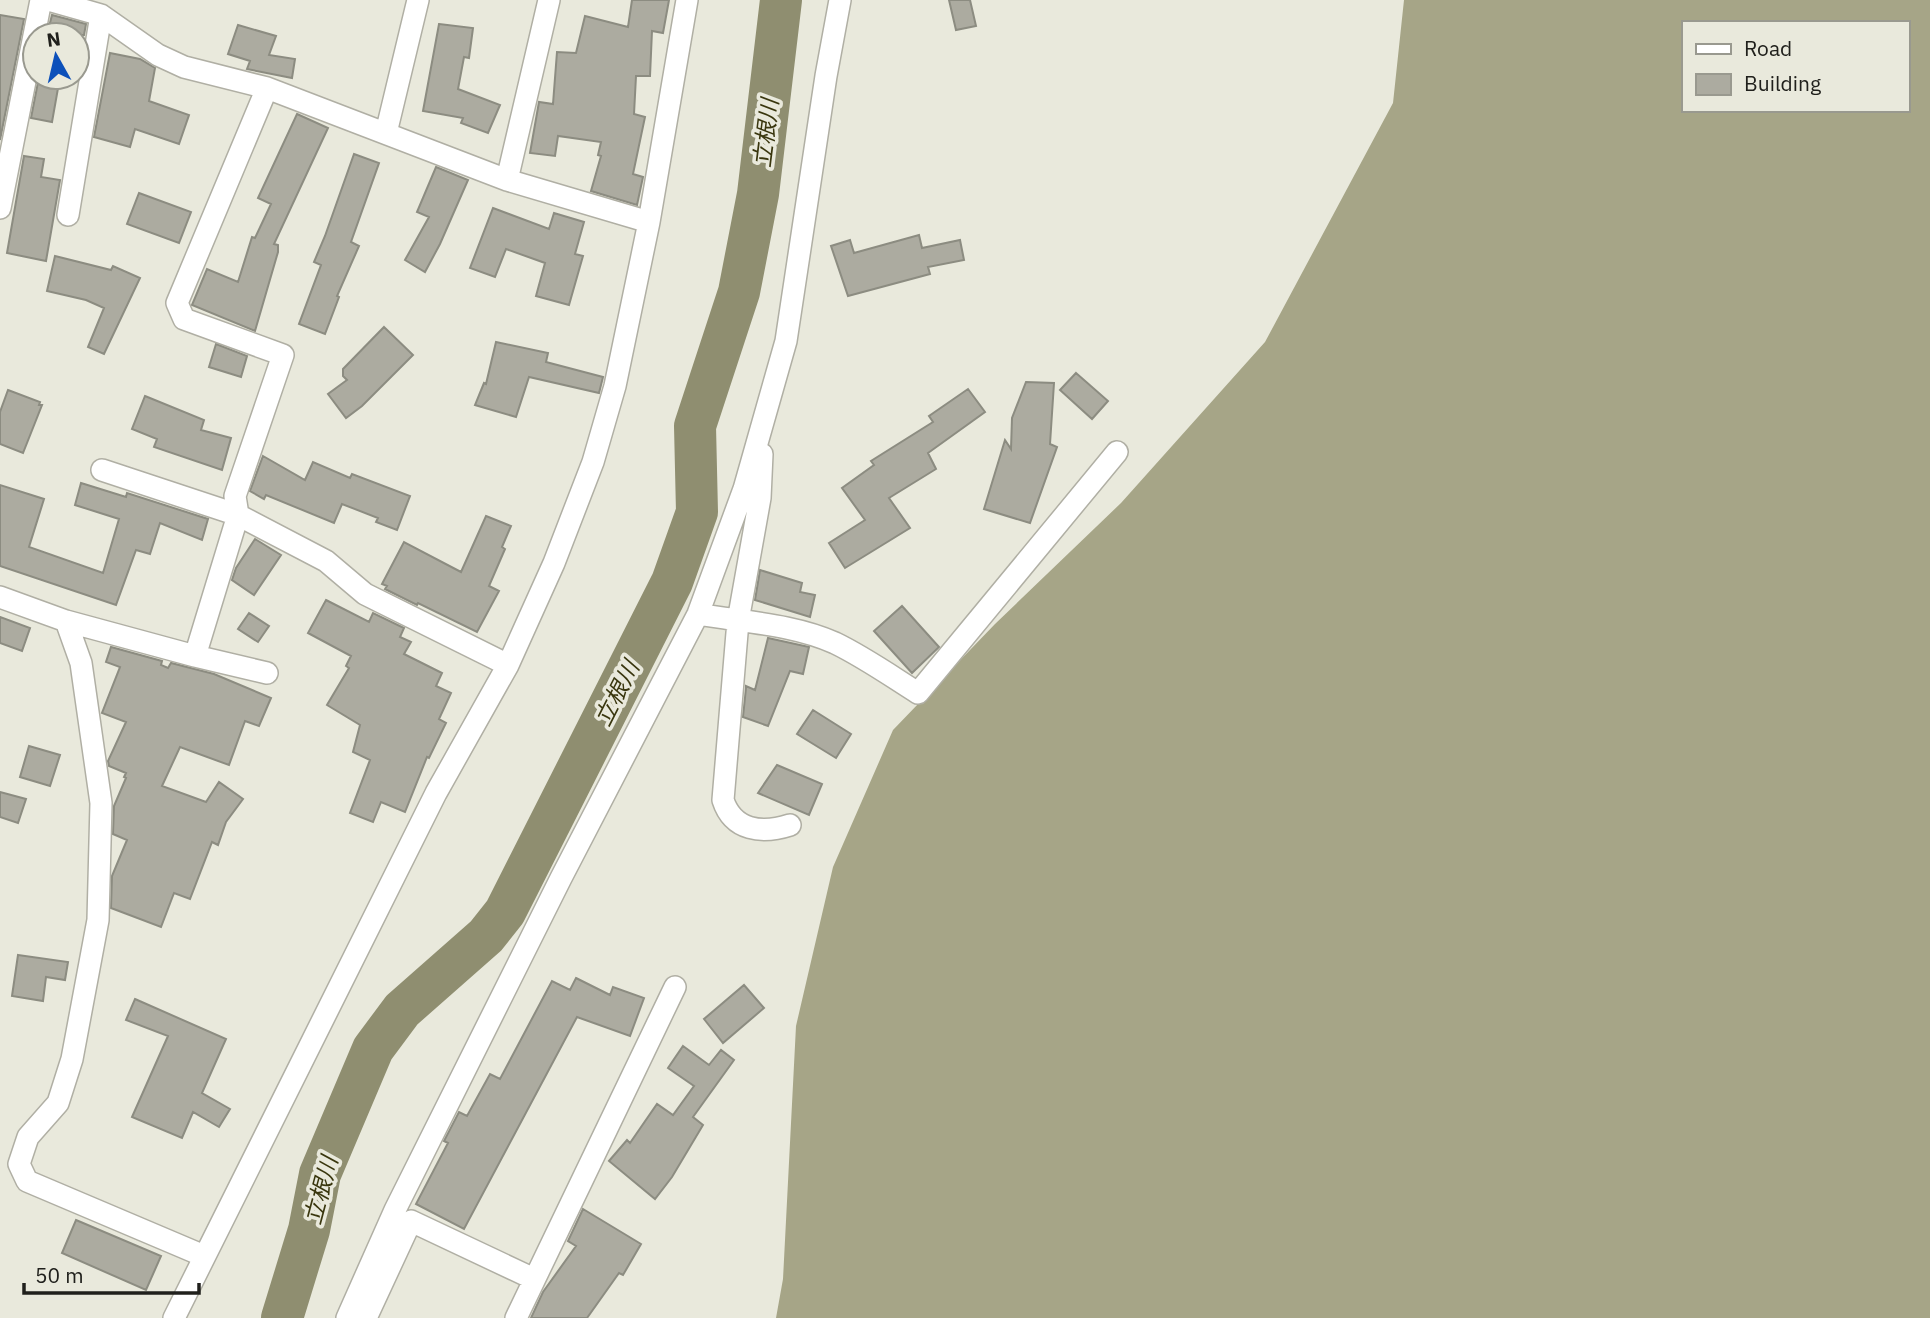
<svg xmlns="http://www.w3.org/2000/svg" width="1930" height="1318" font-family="'IBM Plex Sans','Noto Sans JP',sans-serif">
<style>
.forest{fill:#a6a587;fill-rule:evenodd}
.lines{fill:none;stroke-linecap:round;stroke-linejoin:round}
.river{stroke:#8f8e70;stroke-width:42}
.building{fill:#acaba0;stroke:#8c8c81;stroke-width:2}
.minor-casing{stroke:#b0afa4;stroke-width:24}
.minor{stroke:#fff;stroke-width:21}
.labels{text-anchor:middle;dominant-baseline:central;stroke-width:7;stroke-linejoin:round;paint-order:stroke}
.water-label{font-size:23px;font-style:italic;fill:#39360e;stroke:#e9e9dc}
</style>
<rect width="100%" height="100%" fill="#e9e9dc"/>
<path class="forest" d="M 1404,0 L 1930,0 L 1930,1318 L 776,1318 L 783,1279 L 796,1026 L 833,867 L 893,730 L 995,624 L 1121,503 L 1265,342 L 1393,103 ZM 1683,23 L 1907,23 L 1907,110 L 1683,110 Z"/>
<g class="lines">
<path class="river" d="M 282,1318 L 309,1230 L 320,1174 L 373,1049 L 402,1010 L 486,936 L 505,912 L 672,582 L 697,512 L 695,426 L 739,292 L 758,194 L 781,0"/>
</g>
<path class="building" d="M 632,0 L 669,0 L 663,33 L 652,31 L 650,76 L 636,76 L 634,114 L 645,117 L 633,174 L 643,177 L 637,205 L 591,191 L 601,156 L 598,155 L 601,142 L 558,136 L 555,156 L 530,153 L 539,102 L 553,104 L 557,52 L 576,53 L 585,16 L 628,27 Z
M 949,0 L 970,0 L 976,26 L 956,30 Z
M 0,15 L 24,19 L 0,140 Z
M 52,15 L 86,24 L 84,35 L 47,35 Z
M 439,24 L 473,28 L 469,58 L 464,57 L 458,89 L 500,105 L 488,133 L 461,123 L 463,118 L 423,111 Z
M 238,25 L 276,36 L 269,55 L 295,59 L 292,78 L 247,69 L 250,61 L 228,54 Z
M 110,53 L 140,59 L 155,68 L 149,101 L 189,115 L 179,144 L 135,129 L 130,147 L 94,137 Z
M 39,77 L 60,77 L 52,122 L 31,118 Z
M 297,114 L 328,128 L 274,244 L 278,245 L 278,252 L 255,331 L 192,305 L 207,269 L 238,282 L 252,237 L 255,238 L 271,204 L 258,198 Z
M 354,154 L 379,163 L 351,242 L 359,246 L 337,296 L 339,297 L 325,334 L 299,324 L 321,265 L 314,262 L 325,236 Z
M 24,156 L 44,159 L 41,177 L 60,180 L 46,261 L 7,253 Z
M 436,167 L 468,180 L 440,244 L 425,272 L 405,260 L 429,217 L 417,212 Z
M 139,193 L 191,212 L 179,243 L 127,224 Z
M 493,208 L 549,229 L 554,213 L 584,222 L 575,254 L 583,256 L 569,305 L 536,296 L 545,263 L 506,249 L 495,277 L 470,268 Z
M 919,235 L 922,248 L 960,240 L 964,260 L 928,267 L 930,274 L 848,296 L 831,246 L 850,240 L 854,253 Z
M 55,256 L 111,270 L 113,266 L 140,278 L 104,354 L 88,347 L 104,308 L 86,300 L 47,291 Z
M 384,327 L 413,355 L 362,406 L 346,418 L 328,394 L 347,380 L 343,376 L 343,369 Z
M 496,342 L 548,353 L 546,362 L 603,377 L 599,393 L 529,377 L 516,417 L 475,405 L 484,383 L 486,384 Z
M 216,344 L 247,356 L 241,377 L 209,367 Z
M 1076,373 L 1108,401 L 1092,419 L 1060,390 Z
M 1026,382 L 1054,383 L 1050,444 L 1057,447 L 1030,523 L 984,509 L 1005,440 L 1011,449 L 1012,418 Z
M 968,389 L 985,412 L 928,453 L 936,469 L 889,498 L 910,528 L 845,568 L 829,543 L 865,520 L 842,488 L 874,465 L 871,461 L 933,422 L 929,416 Z
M 8,390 L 40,402 L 39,405 L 42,405 L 23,453 L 0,444 L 0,412 Z
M 145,396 L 204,420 L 201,430 L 231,438 L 222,470 L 154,447 L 157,439 L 132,429 Z
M 263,456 L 305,480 L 313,462 L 350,478 L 352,474 L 410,496 L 397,530 L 376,522 L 378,518 L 342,504 L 334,523 L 266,495 L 264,499 L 250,491 Z
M 81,483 L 126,497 L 127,493 L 208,519 L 202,540 L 160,523 L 150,554 L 136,550 L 116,605 L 0,566 L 0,485 L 44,499 L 29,547 L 103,573 L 119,519 L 75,505 Z
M 486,516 L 511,526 L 502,547 L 505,549 L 489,586 L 499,591 L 477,632 L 418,603 L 417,605 L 385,589 L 387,586 L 382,584 L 404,542 L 461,572 Z
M 255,539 L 281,555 L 254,595 L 232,580 L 236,568 Z
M 760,570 L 802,583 L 800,592 L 815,595 L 810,617 L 755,600 Z
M 326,600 L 369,622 L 373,613 L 404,628 L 400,637 L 411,642 L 404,654 L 442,673 L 436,686 L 451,693 L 439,719 L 446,723 L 429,758 L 427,757 L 405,812 L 381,802 L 373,822 L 350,813 L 370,760 L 353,752 L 360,725 L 327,705 L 349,668 L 346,666 L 351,656 L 308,633 Z
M 902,606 L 939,647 L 912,673 L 874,631 Z
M 249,613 L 269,626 L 258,642 L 238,629 Z
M 0,617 L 30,628 L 22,651 L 0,643 Z
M 768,638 L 809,647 L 803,674 L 790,671 L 768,726 L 743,717 L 746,688 L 746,686 L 755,690 Z
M 111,647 L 162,661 L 161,665 L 168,668 L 171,663 L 214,674 L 271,698 L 259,726 L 245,721 L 229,765 L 180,747 L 162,786 L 206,802 L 219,782 L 243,799 L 226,822 L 218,845 L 212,842 L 190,899 L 174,893 L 161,927 L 111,908 L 112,876 L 127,840 L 113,834 L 114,806 L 126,778 L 124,777 L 126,773 L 109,766 L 108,761 L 126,722 L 102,713 L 120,667 L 106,662 Z
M 813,710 L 851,734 L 836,758 L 797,734 Z
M 29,746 L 60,755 L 50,786 L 20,777 Z
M 777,765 L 822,784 L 809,815 L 758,793 Z
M 0,792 L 26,799 L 18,823 L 0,817 Z
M 18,955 L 68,962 L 65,980 L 46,977 L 43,1001 L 12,996 Z
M 576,978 L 610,995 L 613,987 L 644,998 L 630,1036 L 577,1017 L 464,1229 L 416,1204 L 448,1143 L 444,1141 L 459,1112 L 467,1116 L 490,1074 L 500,1079 L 552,981 L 570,990 Z
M 744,985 L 764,1008 L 723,1043 L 704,1019 Z
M 135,999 L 226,1039 L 202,1093 L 230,1109 L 219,1127 L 193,1112 L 182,1138 L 132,1117 L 168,1036 L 126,1020 Z
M 683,1046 L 709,1065 L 721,1050 L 734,1060 L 693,1117 L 703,1125 L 672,1177 L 655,1199 L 609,1161 L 627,1140 L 630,1143 L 657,1104 L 673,1115 L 694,1086 L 668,1068 Z
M 583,1209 L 641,1244 L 623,1275 L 619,1273 L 587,1318 L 531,1318 L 543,1292 L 576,1246 L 568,1241 Z
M 76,1220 L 161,1256 L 146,1290 L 62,1253 Z"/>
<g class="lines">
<defs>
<path id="minor" d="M 48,0 L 101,15 L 158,55 L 184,67 L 267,88 L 507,180 L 649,222
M 386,133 L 418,0
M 507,180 L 549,0
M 0,208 L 41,0
M 68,215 L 101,15
M 762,454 L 760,498 L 738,621 L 723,800 C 733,831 762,834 790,825
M 102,470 L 238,515 L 326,561 L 365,594 L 508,665
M 0,597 L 66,621 L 81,663 L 101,803 L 98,920 L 72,1059 L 58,1103 L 28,1137 L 19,1164 L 27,1181 L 204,1256
M 698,614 C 742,622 793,624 835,643 C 864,657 891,676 918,693 L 1117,452
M 66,621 L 195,656 L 238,515 L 235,496 L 283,355 L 184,319 L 177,303 L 267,88
M 195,656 L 267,673
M 174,1318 L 436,793 L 508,665 L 554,563 L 593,462 L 615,386 L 649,222 L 687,0
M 347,1318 L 395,1210 L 561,878 L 698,614 L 744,489 L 786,341 L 826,76 L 840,0
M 366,1318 L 411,1221 L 534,1279
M 516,1318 L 675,987"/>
</defs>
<use href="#minor" class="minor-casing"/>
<use href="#minor" class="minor"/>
</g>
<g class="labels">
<g class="water-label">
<text transform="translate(765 133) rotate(-83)">立根川</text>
<text transform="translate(616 693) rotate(-63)">立根川</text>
<text transform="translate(320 1190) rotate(-75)">立根川</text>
</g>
</g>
<rect x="1682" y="21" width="228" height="91" fill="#e9e9dc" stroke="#99998f" stroke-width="2"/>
<rect x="1696" y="44" width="35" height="10" fill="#ffffff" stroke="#99998f" stroke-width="2"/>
<text x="1744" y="56" font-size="21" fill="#20201c">Road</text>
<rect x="1696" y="74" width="35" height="21" fill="#acaba0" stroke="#99998f" stroke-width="2"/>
<text x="1744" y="91" font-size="21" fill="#20201c">Building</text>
<g transform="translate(56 56) rotate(352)"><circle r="33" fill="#e9e9dc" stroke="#99998f" stroke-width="2"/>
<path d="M0-5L12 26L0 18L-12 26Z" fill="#0c50ba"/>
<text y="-10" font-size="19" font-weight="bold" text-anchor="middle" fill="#20201c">N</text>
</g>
<path d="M24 1283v10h175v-10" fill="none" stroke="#20201c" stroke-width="3.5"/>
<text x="35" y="1283" font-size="21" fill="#20201c" stroke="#e9e9dc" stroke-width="5" paint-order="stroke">50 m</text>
</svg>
